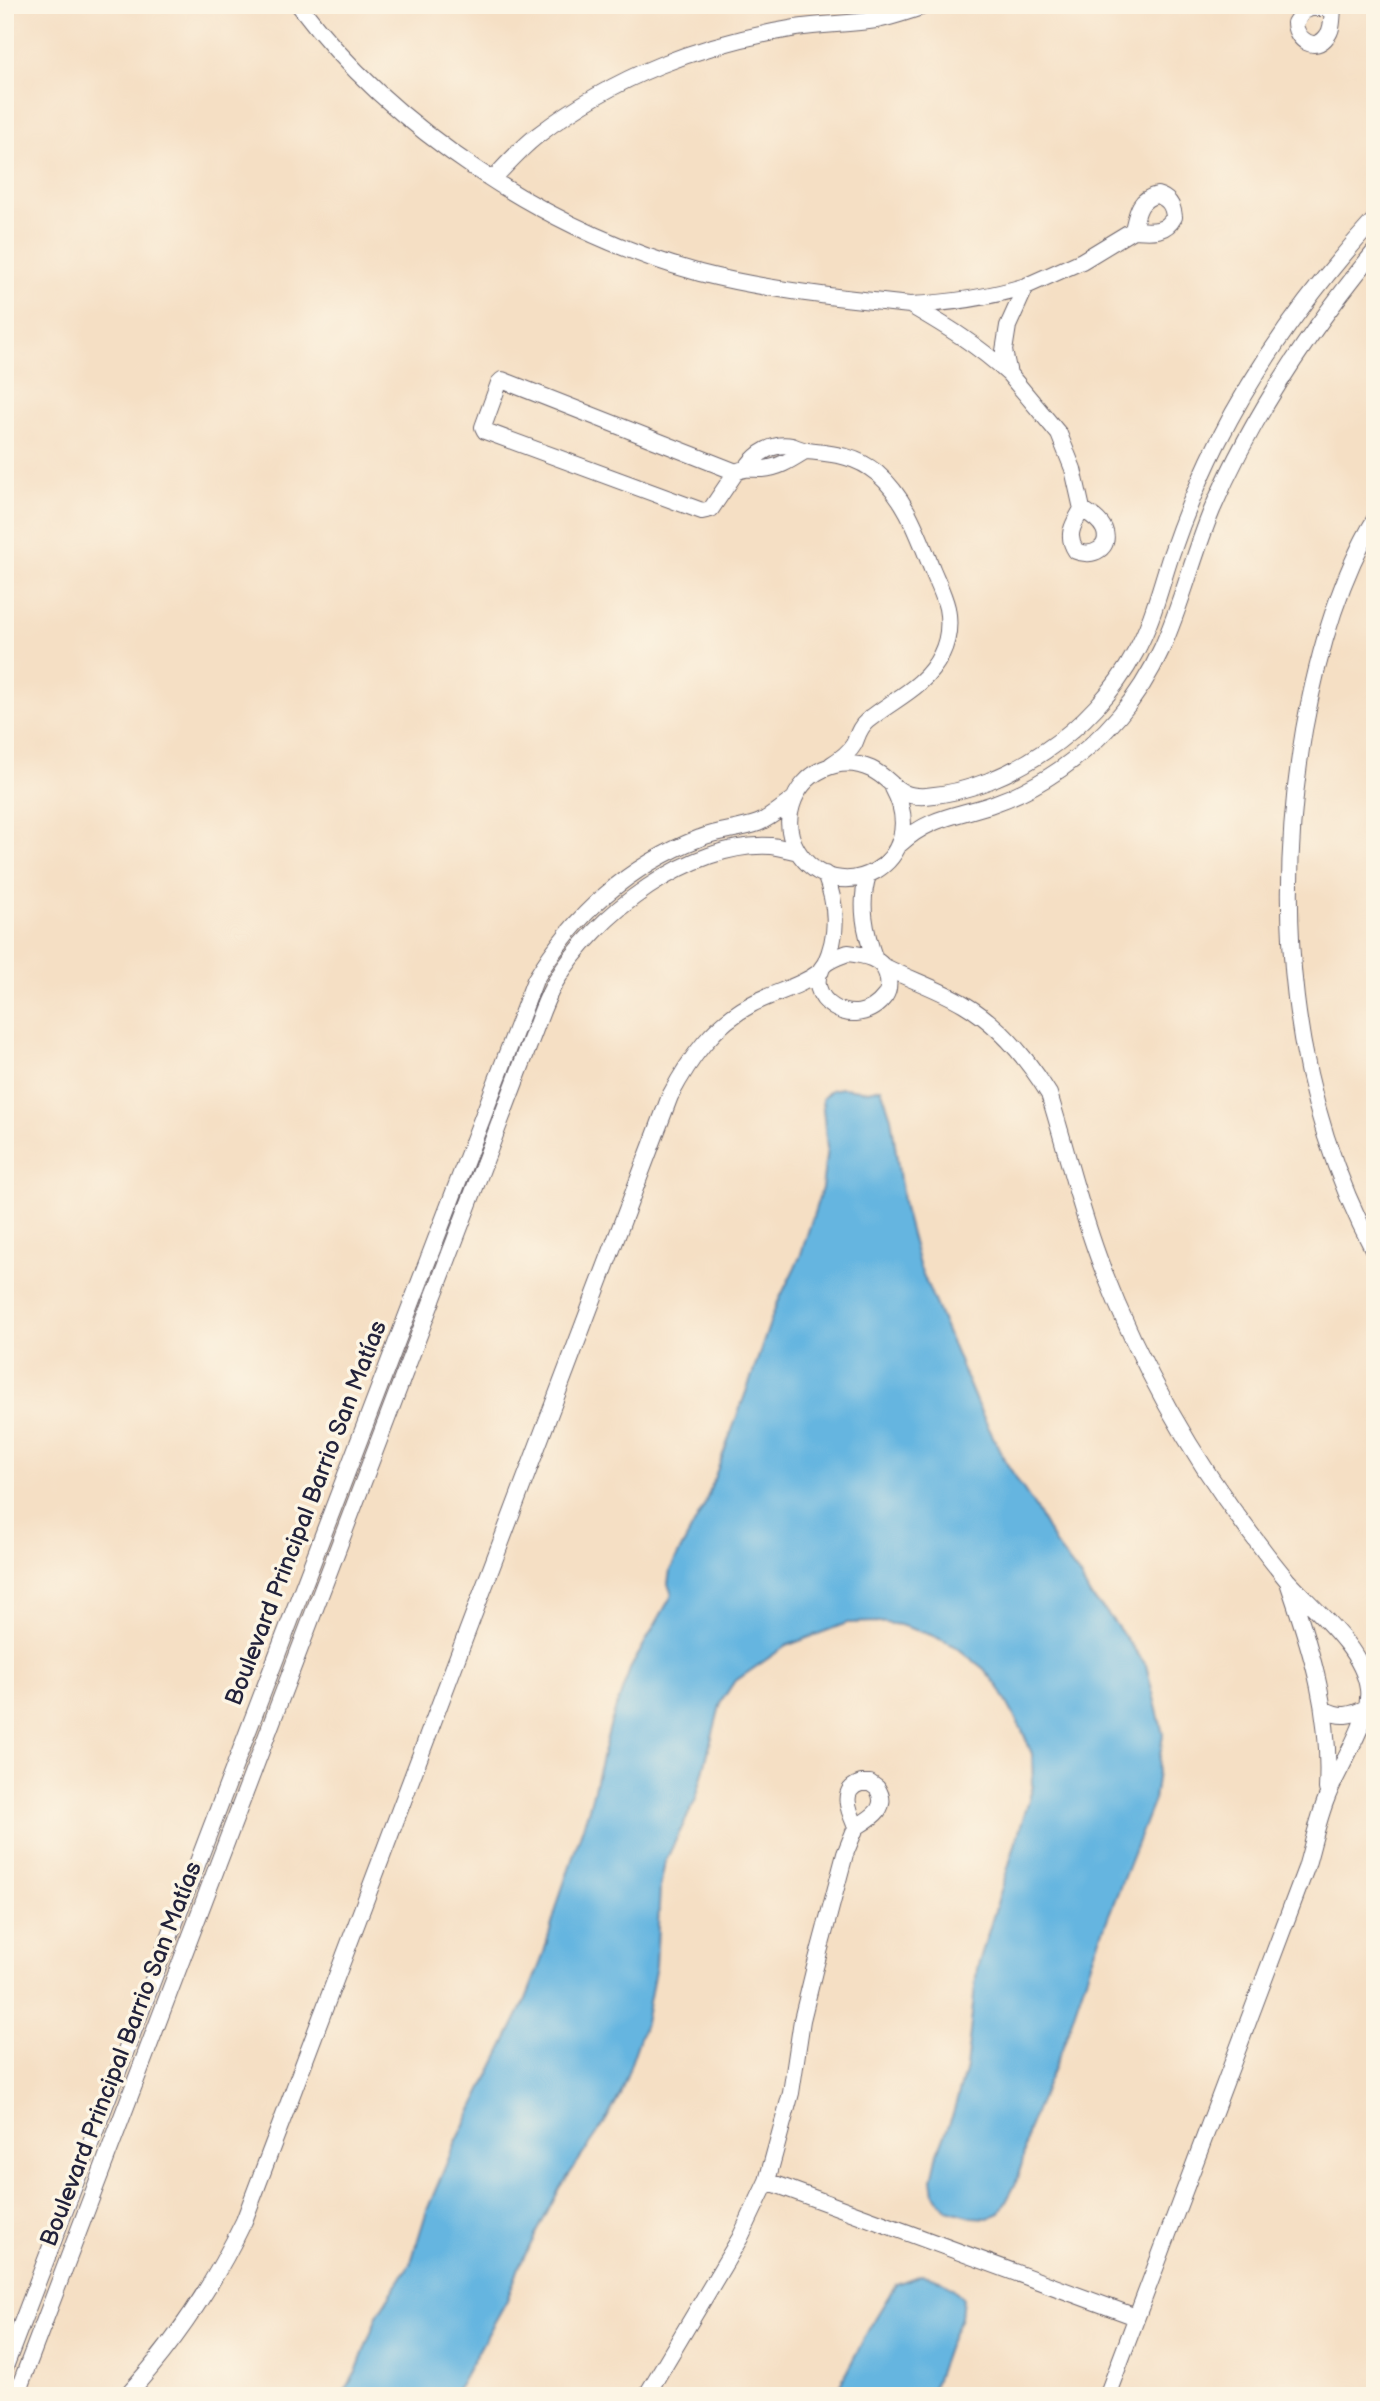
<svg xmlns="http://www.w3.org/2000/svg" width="1380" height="2401" font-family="'Balsamiq Sans',sans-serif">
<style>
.water{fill:#65b5e0;stroke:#446c8e;stroke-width:2}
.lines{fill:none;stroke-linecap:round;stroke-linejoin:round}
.street-casing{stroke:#6c646b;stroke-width:18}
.street{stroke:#fff;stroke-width:16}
.labels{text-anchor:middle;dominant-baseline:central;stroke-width:7;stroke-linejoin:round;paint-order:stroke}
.street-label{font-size:24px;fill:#22223b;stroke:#fcf5e5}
</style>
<rect width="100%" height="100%" fill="#fcf5e5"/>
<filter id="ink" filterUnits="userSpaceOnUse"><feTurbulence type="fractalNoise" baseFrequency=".0143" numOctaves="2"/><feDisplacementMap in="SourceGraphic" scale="14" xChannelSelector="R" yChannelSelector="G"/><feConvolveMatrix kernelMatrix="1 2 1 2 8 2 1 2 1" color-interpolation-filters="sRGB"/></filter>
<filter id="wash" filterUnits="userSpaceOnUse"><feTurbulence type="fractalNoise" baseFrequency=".00686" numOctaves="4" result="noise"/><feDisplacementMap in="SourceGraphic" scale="28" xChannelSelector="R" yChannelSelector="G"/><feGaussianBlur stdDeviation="1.57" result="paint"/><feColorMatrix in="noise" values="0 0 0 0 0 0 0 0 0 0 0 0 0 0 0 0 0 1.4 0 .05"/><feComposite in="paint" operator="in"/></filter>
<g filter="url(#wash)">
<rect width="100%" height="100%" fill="#f5dfc4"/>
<path class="water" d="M 842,1088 L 868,1091 L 881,1088 L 891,1117 L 904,1208 L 919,1265 L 977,1404 L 1005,1461 L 1035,1507 L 1055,1544 L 1079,1575 L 1090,1596 L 1107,1613 L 1146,1665 L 1163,1734 L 1154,1800 L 1096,1948 L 1062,2049 L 1028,2130 L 1022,2163 L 1015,2185 L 1000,2213 L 988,2218 L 972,2217 L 947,2210 L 934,2194 L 932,2179 L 938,2152 L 953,2114 L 966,2068 L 977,1969 L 1033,1786 L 1032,1754 L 1022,1730 L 999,1688 L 984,1669 L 955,1646 L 931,1635 L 900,1625 L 878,1622 L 847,1623 L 786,1646 L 734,1682 L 721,1702 L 696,1799 L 665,1862 L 660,1887 L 656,1966 L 645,2023 L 620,2095 L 605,2122 L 560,2188 L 520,2265 L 507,2300 L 453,2396 L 342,2396 L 356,2372 L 377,2316 L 411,2262 L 427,2210 L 451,2153 L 524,2004 L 543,1956 L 560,1895 L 588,1812 L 611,1722 L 630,1669 L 672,1595 L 668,1584 L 670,1570 L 704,1506 L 753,1373 L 775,1308 L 800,1257 L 822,1188 L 827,1148 L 822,1099 L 831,1090 Z
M 921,2275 C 940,2278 951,2284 963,2299 L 961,2317 L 949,2343 L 930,2396 L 834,2396 L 870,2327 L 896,2284 Z"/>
</g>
<g filter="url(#ink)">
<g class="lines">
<defs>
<path id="street" d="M 299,5 C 393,130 549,232 700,273 C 766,290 842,298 910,305
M 1311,8 L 1333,8 C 1332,17 1333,29 1327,36 C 1315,53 1296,40 1295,23 L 1303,11 Z
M 493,179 C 507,164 522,147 538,135 C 616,75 700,44 796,28 C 822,24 849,24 876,20 C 893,17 910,11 927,5
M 1157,195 C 1168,198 1173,205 1174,217 C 1165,234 1150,231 1133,230 C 1137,214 1138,199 1157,195 Z
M 1009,374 C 979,346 946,326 910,305 C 951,303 987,298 1026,286
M 747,467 C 757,453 774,442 792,446 C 797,448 802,450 807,451 C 834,454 855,455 877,473 C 906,498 918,534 932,569 C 937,581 944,595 947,608 C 950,624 948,641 941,655 C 925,688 893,699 867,721 C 859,728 858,735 854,744 C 849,753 839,760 831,765
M 736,472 L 711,509 L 702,511 L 485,431 L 483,427 L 499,383 L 502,380 L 736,472 C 746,467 752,469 763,469 C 779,468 792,459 805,451
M 1082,509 L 1073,469 L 1059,434 L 1009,374 L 1004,351 L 1008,326 L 1026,286 L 1082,261 L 1133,230
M 1082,509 C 1090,514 1100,520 1104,529 C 1112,548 1092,558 1076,551 C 1065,535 1074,523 1082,509 Z
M 1375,519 C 1337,583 1317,658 1304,730 C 1274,908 1289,1092 1375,1253
M 893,788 C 934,863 836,914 797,850 C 789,836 787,820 792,805 C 802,772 839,754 871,769 C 894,780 895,798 926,796 C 968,793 1011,774 1045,751 C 1081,727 1115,691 1135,653 C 1152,623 1160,588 1171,555 C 1184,517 1200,478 1218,442 C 1259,360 1314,286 1375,219
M 900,844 C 930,817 953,817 990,805 C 1040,788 1085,756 1119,716 C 1173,654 1182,583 1212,510 C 1252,416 1310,330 1375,251
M 825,874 C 837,906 839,933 825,964
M 868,875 C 859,904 865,932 875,960
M 848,953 C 864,955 883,958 887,975 C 889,982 889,990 885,996 C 854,1037 799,995 824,965 C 830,959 840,956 848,953 Z
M 885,967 C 911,980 939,989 964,1004 C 1001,1026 1027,1058 1049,1094 C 1067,1151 1080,1211 1102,1267 C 1141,1367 1194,1462 1261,1547 C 1269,1558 1278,1569 1287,1580 C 1314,1610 1363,1648 1368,1689 C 1372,1719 1338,1768 1327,1797 C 1318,1819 1313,1844 1306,1868 L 1107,2396
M 1289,1585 C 1313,1655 1331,1714 1327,1789
M 1325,1710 C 1341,1718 1350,1716 1366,1708
M 861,1783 L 870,1783 L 877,1788 C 890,1808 871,1818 856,1827 C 849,1811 839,1790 861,1783 Z
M 767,2181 L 1136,2317
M 5,2367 L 535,980 C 573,915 630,865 700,838 C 719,830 739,830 758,823 C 771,818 782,807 794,799
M 16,2396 L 542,1011 C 546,1001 550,991 556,981 C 595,915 691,841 771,846 C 780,847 789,850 798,852
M 126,2396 C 175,2343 213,2286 244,2221 L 670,1096 C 690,1058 714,1024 752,1004 C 775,992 800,987 821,971
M 646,2396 L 740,2238 L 767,2181 L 791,2093 L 802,2020 L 814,1971 L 845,1854 L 856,1827"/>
</defs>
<use href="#street" class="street-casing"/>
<use href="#street" class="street"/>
</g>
</g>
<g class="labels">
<g class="street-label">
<text transform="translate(306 1513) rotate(-69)">Boulevard Principal Barrio San Matías</text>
<text transform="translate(121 2054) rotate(-69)">Boulevard Principal Barrio San Matías</text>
</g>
</g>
<rect width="1380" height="2401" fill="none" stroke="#fcf5e5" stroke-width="28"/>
</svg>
